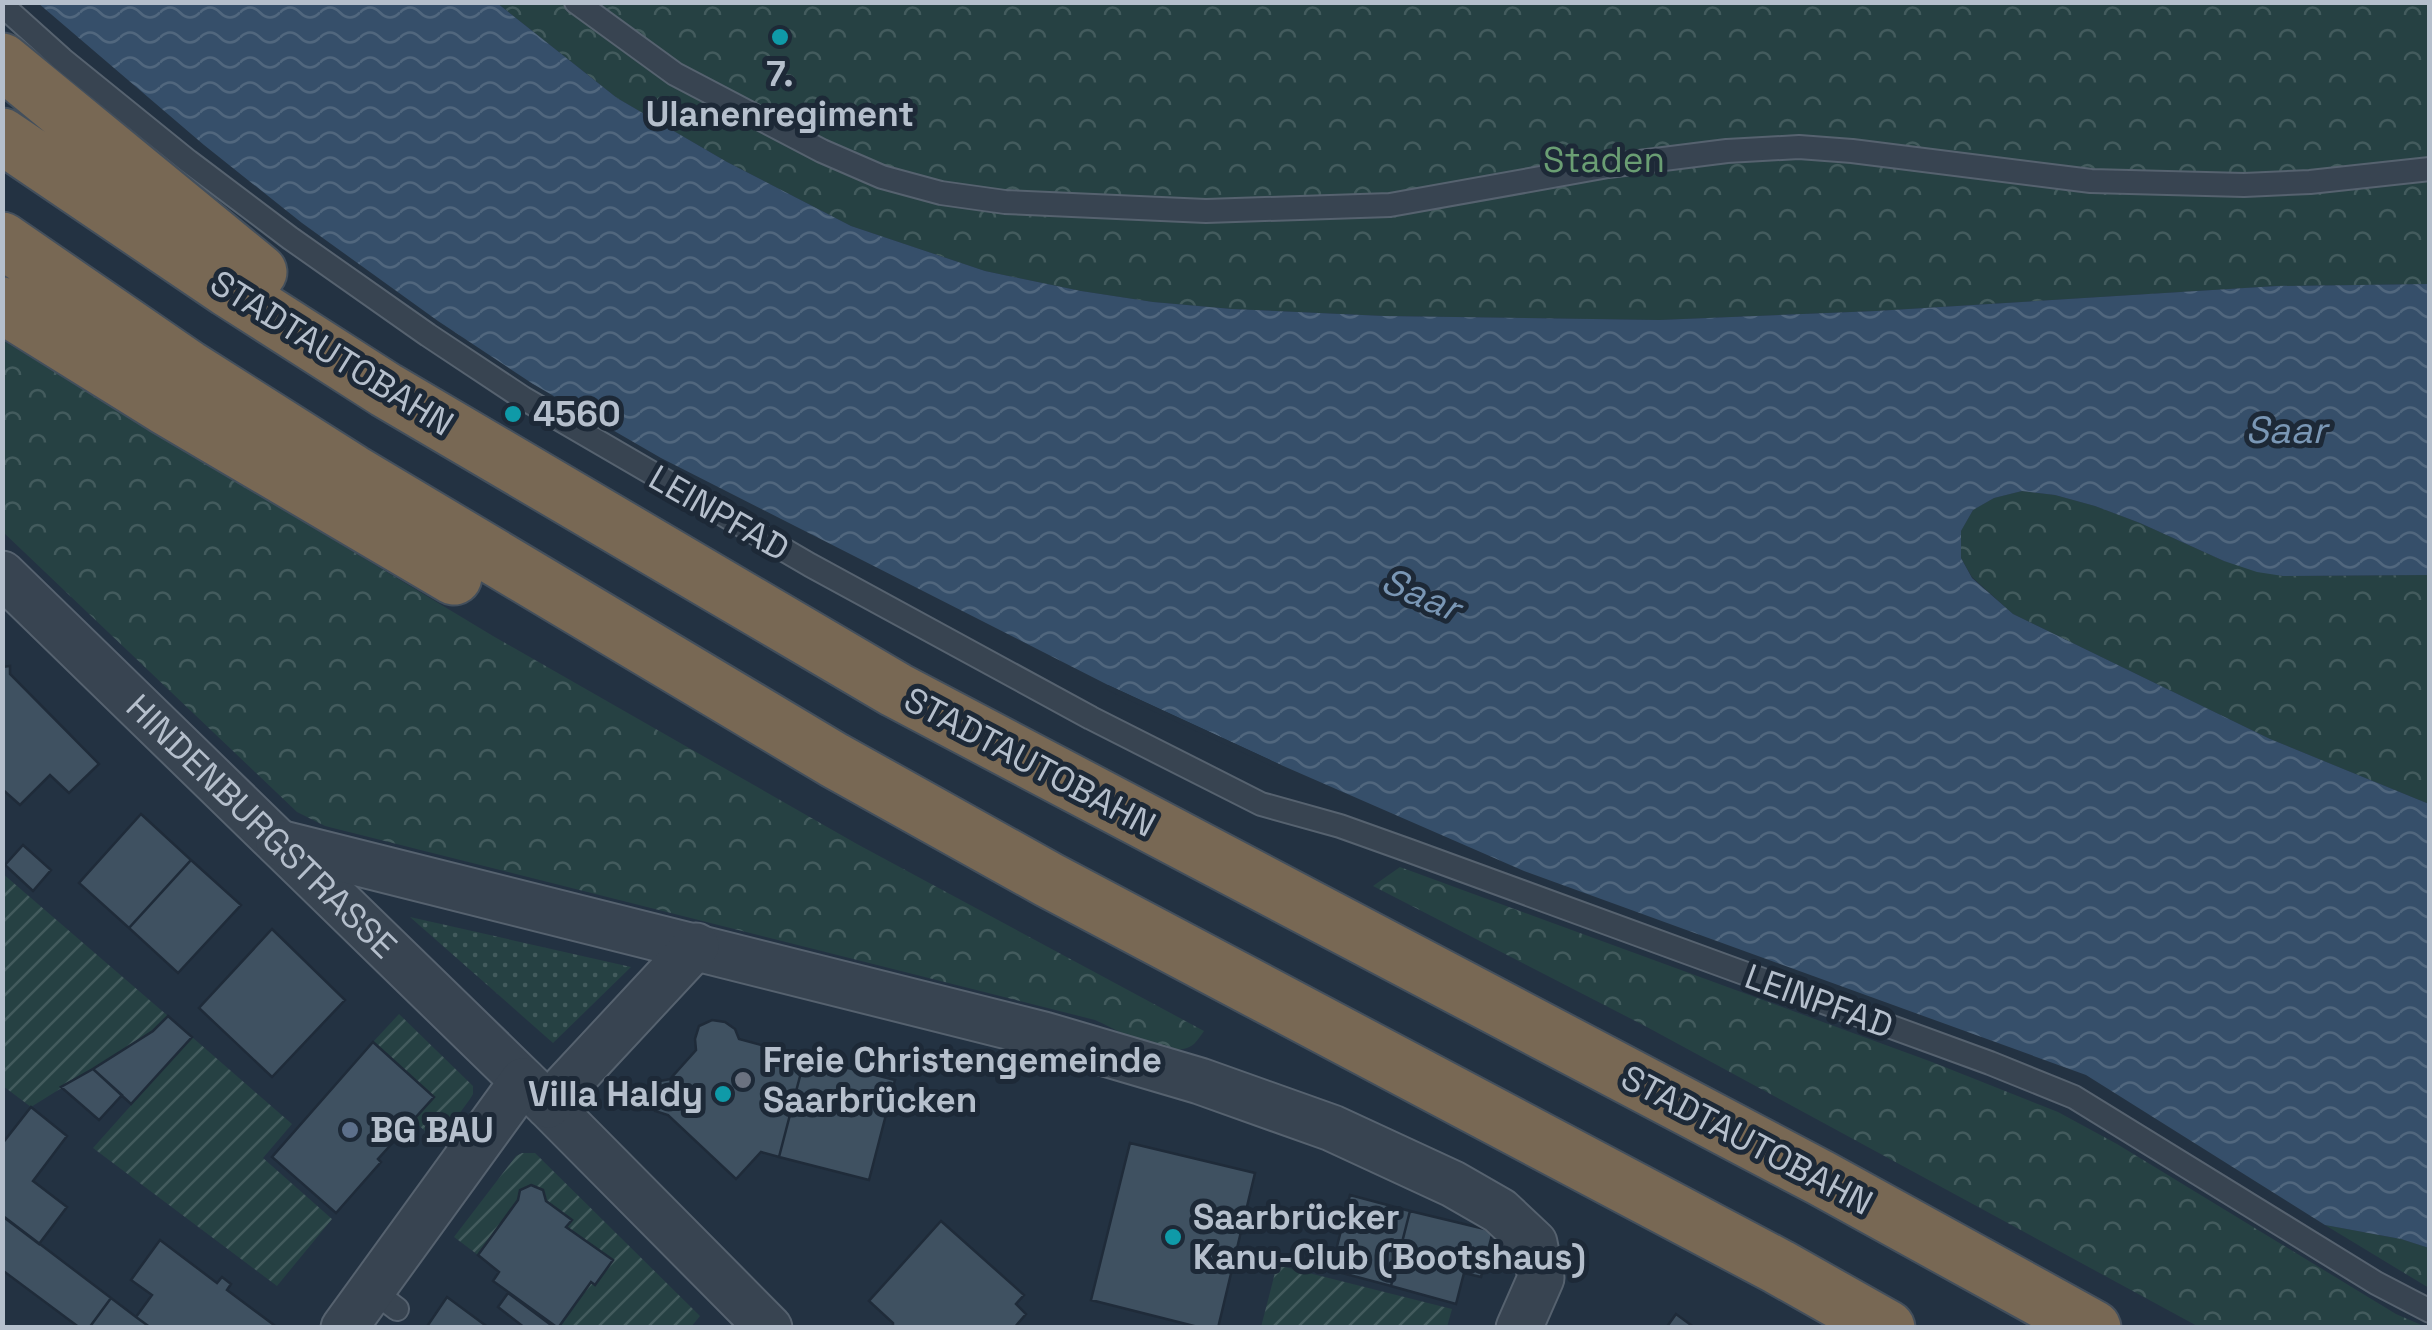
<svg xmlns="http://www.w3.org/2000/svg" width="2432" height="1330" font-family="'Space Grotesk',sans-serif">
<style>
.grass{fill:url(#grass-dots)}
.forest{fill:url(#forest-crowns)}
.garden{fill:url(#garden-furrows)}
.water{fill:url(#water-waves)}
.pier{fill:#233242}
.building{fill:#3f5161;stroke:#1f2b39;stroke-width:2.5}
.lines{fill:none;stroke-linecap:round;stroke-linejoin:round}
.service-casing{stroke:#56626f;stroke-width:26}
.minor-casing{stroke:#56626f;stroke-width:49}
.motorway-casing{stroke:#434f5c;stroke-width:59}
.service{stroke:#384451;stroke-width:22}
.minor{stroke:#384451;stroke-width:45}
.motorway{stroke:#786854;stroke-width:55}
.culture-dot{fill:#0f9aa8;stroke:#1d2937;stroke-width:4}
.worship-dot{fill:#6b7280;stroke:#1d2937;stroke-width:4}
.service-dot{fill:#5c6f8a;stroke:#1d2937;stroke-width:4}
.labels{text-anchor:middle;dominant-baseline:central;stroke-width:10;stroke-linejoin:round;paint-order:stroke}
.poi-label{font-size:35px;font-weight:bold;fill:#b5bfcc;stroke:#1d2937;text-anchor:start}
.park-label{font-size:35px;fill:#6a9e73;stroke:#1d2937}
.street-label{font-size:35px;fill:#b5bfcc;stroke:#1d2937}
.water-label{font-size:38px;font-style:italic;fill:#7a97b5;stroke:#1d2937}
</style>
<defs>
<pattern id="grass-dots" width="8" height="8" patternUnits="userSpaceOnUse" patternTransform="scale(2.5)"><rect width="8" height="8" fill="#264143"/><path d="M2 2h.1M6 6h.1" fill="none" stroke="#435b5d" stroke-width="1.8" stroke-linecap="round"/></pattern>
<pattern id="forest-crowns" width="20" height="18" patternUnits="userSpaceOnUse" patternTransform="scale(2.5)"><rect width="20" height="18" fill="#264143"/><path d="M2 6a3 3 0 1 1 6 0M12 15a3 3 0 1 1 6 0" fill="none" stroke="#435b5d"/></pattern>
<pattern id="garden-furrows" width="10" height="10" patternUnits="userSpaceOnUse" patternTransform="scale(2.5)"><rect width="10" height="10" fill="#264143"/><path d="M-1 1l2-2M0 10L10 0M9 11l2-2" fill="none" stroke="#435b5d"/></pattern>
<pattern id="water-waves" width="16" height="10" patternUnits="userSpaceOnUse" patternTransform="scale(2.5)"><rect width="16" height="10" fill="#364f6a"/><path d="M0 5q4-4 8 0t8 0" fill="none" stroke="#51677e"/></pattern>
</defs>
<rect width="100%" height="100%" fill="#233242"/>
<path class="grass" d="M 410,917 L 631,967 L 553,1043 Z"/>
<path class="forest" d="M 497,3 L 2429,3 L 2429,284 L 2277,286 L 1876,311 L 1659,320 L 1384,316 L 1232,309 L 1153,302 L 1081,291 L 985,271 L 851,226 L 727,162 L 617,98 Z
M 2,340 L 493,636 L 857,844 L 1204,1031 C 1201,1035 1198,1040 1194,1044 C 1170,1063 1119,1030 1095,1020 L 325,826 L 297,812 L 3,532 Z
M 2022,491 L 2055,495 L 2095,506 L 2140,523 L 2224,561 L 2283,576 L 2429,575 L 2429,804 L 2270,739 L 2013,614 L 1972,577 L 1961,558 L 1961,531 L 1973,510 L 1994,498 Z
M 1400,867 L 1932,1062 L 2058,1112 L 2117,1144 L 2396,1314 L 2426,1327 L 2199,1327 L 1645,1026 L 1373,886 Z
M 2325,1225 L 2401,1239 L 2429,1248 L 2429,1288 Z"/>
<path class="garden" d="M 2,873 L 168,1016 L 153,1031 L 31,1107 L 3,1086 Z
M 399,1014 L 473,1086 L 473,1094 L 470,1099 L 438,1143 L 413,1120 L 373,1042 Z
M 192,1037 L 292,1124 L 263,1158 L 332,1219 L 277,1286 L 93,1148 Z
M 522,1153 L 535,1153 L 700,1316 L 691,1327 L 558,1327 L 591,1282 L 595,1285 L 613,1260 L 566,1227 L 571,1220 L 546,1201 L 543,1190 L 531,1185 L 520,1190 L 518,1200 L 478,1255 L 454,1237 L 516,1156 Z
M 1277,1265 L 1452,1309 L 1447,1327 L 1261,1327 Z"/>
<path class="water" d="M 38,3 L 497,3 L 617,98 L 727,162 L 851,226 L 985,271 L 1081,291 L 1153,302 L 1232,309 L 1384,316 L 1659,320 L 1876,311 L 2277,286 L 2429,284 L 2429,575 L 2283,576 L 2257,572 L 2224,561 L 2140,523 L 2095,506 L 2055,495 L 2022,491 L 1994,498 L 1973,510 L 1961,531 L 1961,558 L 1972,578 L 2013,614 L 2270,739 L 2429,804 L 2429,1248 L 2401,1239 L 2325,1225 L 2086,1075 L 1524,871 L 1281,765 L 1108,685 L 661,458 L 533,384 L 438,321 L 302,223 L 204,145 Z"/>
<path class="pier" d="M 1108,685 L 1281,765 L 1278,769 L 1105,689 Z"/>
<path class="building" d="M 10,666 L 10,674 L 99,764 L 69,793 L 50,775 L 20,805 L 2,789 L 2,667 Z
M 141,814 L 191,860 L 129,928 L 79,883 Z
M 23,845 L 51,870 L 33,891 L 5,865 Z
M 191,860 L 241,905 L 178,973 L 129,928 Z
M 272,929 L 345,1000 L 272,1077 L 199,1008 Z
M 168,1016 L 192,1037 L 131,1104 L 93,1069 L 153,1031 Z
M 712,1020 L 725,1022 L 735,1029 L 739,1039 L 805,1057 L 779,1157 L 761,1152 L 736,1179 L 668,1115 L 655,1111 L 649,1101 L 650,1087 L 660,1081 L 670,1079 L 696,1050 L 695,1039 L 699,1026 Z
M 373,1042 L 434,1097 L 378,1159 L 381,1162 L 336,1213 L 272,1157 Z
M 805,1057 L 895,1080 L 869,1180 L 779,1157 Z
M 93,1069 L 122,1095 L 99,1120 L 61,1087 Z
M 31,1107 L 67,1136 L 33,1181 L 67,1207 L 39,1244 L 2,1216 L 2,1144 Z
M 1130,1143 L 1255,1173 L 1218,1328 L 1202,1328 L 1091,1300 Z
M 531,1185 L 543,1190 L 546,1201 L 572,1220 L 566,1227 L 613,1260 L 595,1285 L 591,1282 L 558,1328 L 493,1281 L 499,1272 L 478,1255 L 518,1200 L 520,1190 Z
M 1350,1195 L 1410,1211 L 1391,1286 L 1331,1270 Z
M 1410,1211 L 1493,1231 L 1481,1277 L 1464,1273 L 1456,1304 L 1391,1286 Z
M 3,1216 L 111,1298 L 89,1328 L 80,1328 L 2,1270 Z
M 941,1221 L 1024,1295 L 1016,1304 L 1026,1314 L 1014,1328 L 893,1328 L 893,1323 L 869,1301 Z
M 160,1240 L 217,1283 L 222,1277 L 231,1284 L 227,1290 L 274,1325 L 272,1328 L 151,1328 L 136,1317 L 152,1295 L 131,1280 Z
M 508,1293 L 555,1328 L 525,1328 L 498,1307 Z
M 447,1297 L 489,1328 L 426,1328 Z
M 111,1298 L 136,1317 L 151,1328 L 89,1328 Z
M 1676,1314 L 1695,1328 L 1666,1328 Z"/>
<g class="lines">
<defs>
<path id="service" d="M 576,2 L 675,74 L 822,151 L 882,177 L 941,193 L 1005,202 L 1206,211 L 1390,205 L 1608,166 L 1727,151 L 1799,147 L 1852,151 L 2091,181 L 2244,185 L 2310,182 L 2430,169
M 2,5 L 62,59 L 188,161 L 290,238 L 428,335 L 523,398 L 810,565 L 1091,718 L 1261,804 L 1340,826 L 1410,851 L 1990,1063 L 2074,1097 L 2376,1283 L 2430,1311
M 372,1290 L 397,1309"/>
<g id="minor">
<path id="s1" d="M 2,574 L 548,1105 L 769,1328"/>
<path d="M 279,843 L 1044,1035 L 1200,1081 L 1332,1128 L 1453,1184 L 1500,1211 L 1534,1243 L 1541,1278 L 1519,1328"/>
<path d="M 548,1105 L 696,946"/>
<path d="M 344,1328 L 523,1081"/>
</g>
<path id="motorway" d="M 2,61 L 259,272
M 2,136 L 228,289 L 386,390 L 896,690 L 1821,1178 L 2093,1328
M 2,240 L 188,368 L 352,472 L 834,760 L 1049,880 L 1779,1267 L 1887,1328
M 2,305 L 164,406 L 454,577"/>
</defs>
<use href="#service" class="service-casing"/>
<use href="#minor" class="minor-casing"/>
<use href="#motorway" class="motorway-casing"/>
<use href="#service" class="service"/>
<use href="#minor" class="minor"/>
<use href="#motorway" class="motorway"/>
</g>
<g class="culture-dot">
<circle cx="780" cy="37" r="10"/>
<circle cx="513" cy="414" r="10"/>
<circle cx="723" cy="1094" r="10"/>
<circle cx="1173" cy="1237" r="10"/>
</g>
<circle class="worship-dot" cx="743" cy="1080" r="10"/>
<circle class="service-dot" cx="350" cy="1130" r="10"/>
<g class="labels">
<g class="poi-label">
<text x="780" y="74" text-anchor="middle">7.<tspan x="780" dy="40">Ulanenregiment</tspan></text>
<text x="533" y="414">4560</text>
<text x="763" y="1060">Freie Christengemeinde<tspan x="763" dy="40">Saarbrücken</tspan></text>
<text x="703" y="1094" text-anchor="end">Villa Haldy</text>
<text x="370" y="1130">BG BAU</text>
<text x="1193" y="1217">Saarbrücker<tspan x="1193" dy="40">Kanu-Club (Bootshaus)</tspan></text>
</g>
<g class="park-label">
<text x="1604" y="160">Staden</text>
</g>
<g class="street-label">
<text transform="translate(332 353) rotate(32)">STADTAUTOBAHN</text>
<text transform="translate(719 513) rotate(30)">LEINPFAD</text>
<text transform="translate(1030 762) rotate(28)">STADTAUTOBAHN</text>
<text stroke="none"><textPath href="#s1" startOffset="362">HINDENBURGSTRASSE</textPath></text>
<text transform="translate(1819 1001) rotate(20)">LEINPFAD</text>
<text transform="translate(1747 1140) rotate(28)">STADTAUTOBAHN</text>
</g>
<g class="water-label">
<text x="2286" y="430">Saar</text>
<text transform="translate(1421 594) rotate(23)">Saar</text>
</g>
</g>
<rect width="2432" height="1330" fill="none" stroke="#b5bfcc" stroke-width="10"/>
</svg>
